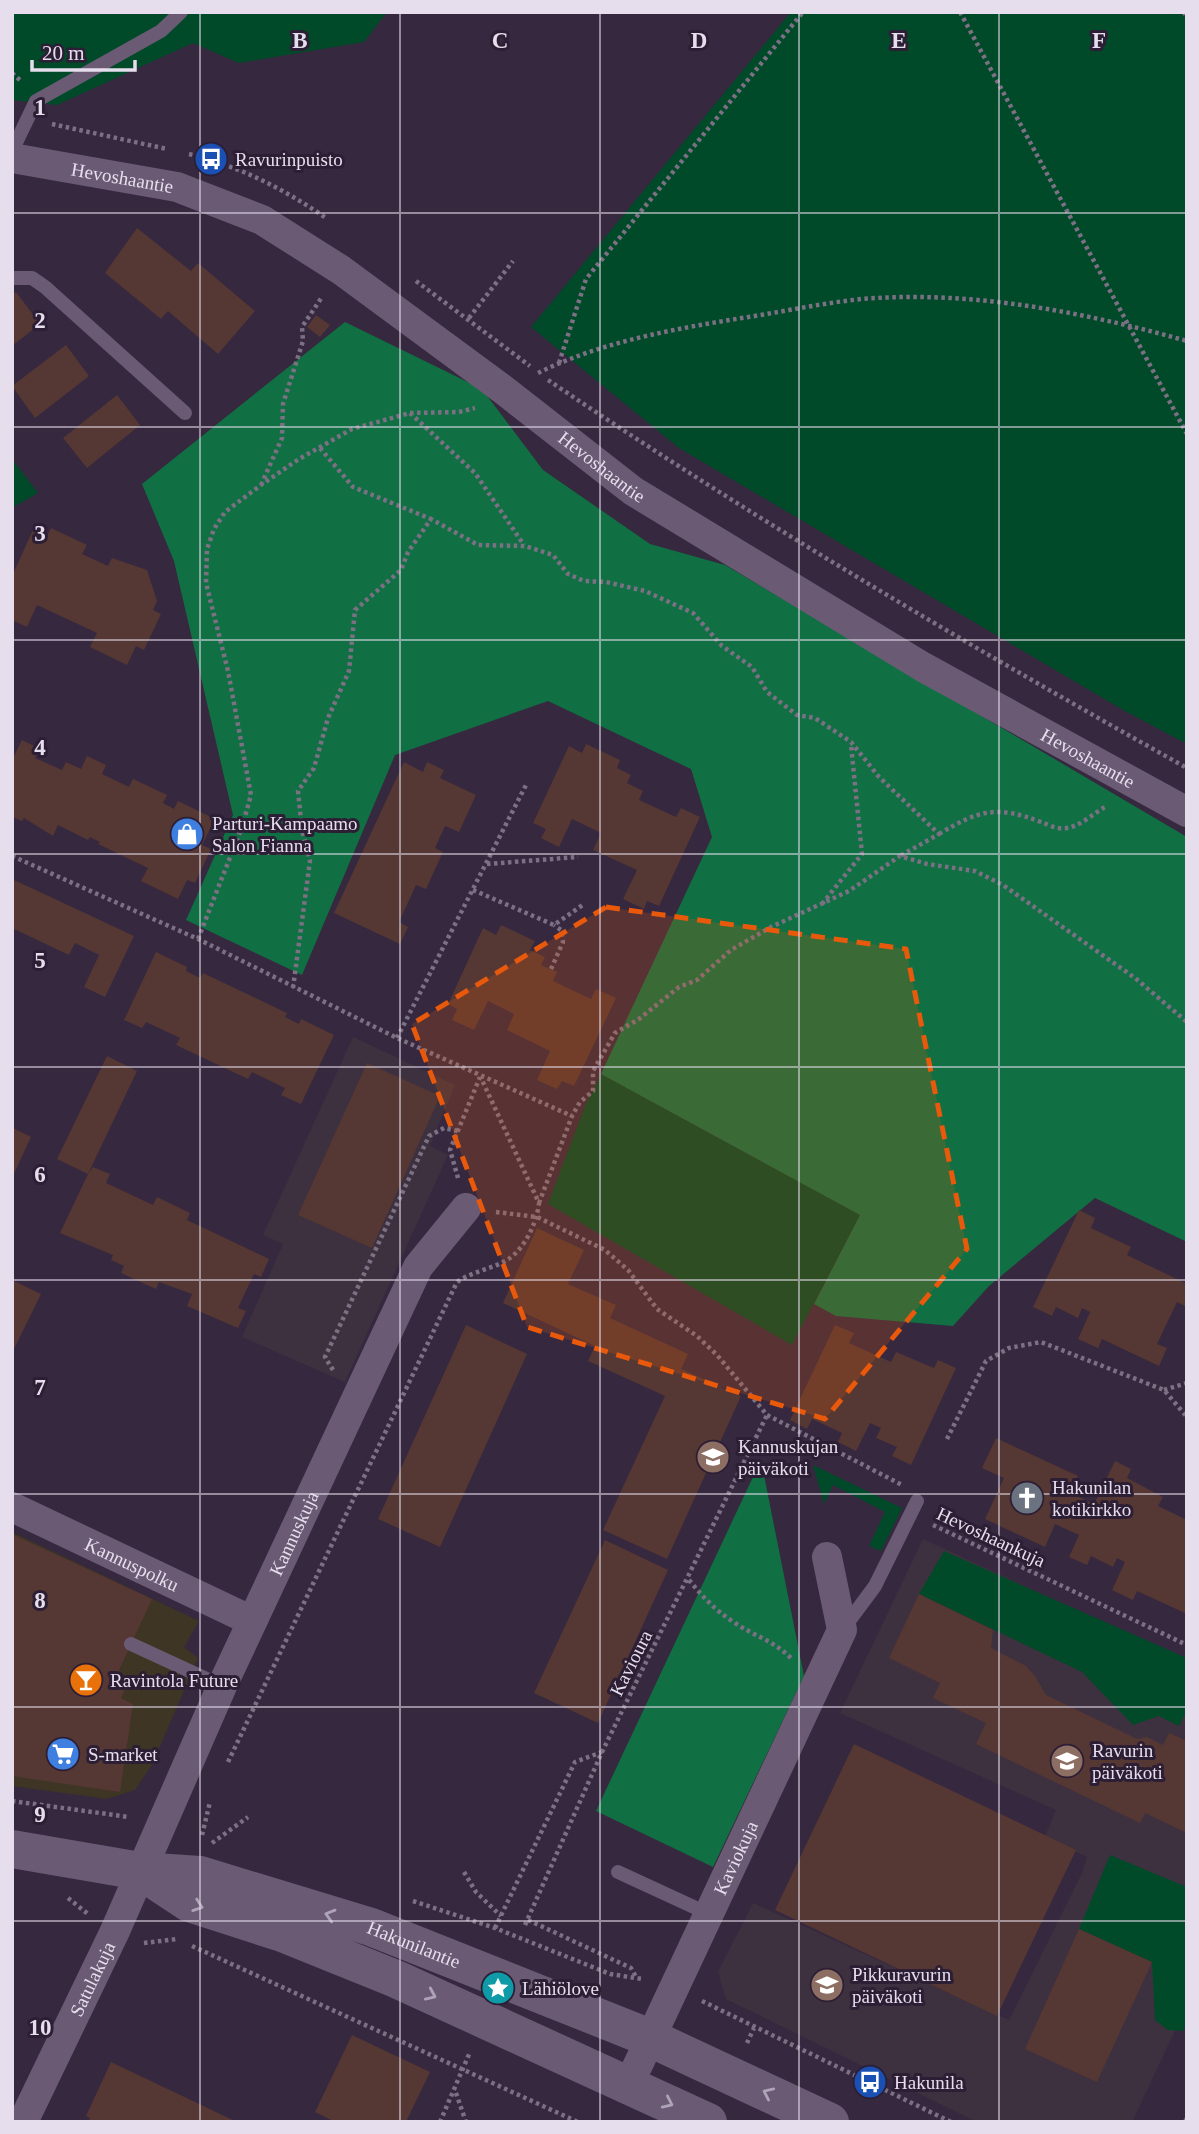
<svg xmlns="http://www.w3.org/2000/svg" width="1199" height="2134" font-family="'Times New Roman',serif">
<style>
.commercial{fill:#3e3524}
.education{fill:#3e313f}
.green{fill:#004a29}
.forest{fill:#107043}
.building{fill:#553733}
.lines{fill:none;stroke-linecap:round;stroke-linejoin:round}
.path{stroke:#7c7084;stroke-width:4.5;stroke-dasharray:3.5 3.5;stroke-linecap:butt}
.lane{stroke:#6a5a74;stroke-width:14}
.street{stroke:#6a5a74;stroke-width:30}
.secondary{stroke:#6a5a74;stroke-width:38}
.oneway{stroke:#aea3b7}
.marked{fill:#e8590c;fill-opacity:0.2;stroke:#e8590c;stroke-width:5;stroke-dasharray:14 9;stroke-linejoin:round}
.grid{fill:none;stroke:#e6deed;stroke-width:2;stroke-opacity:0.55}
.labels{text-anchor:middle;dominant-baseline:central;stroke-width:6;stroke-linejoin:round;paint-order:stroke}
.poi-label{font-size:19px;fill:#e6deed;stroke:#2c1e34;text-anchor:start}
.street-label{font-size:19px;fill:#e6deed;stroke:#2c1e34}
.grid-label{font-size:23px;text-anchor:middle;font-weight:bold;fill:#e6deed;stroke:#2c1e34;stroke-width:6;stroke-linejoin:round;paint-order:stroke}
</style>
<rect width="100%" height="100%" fill="#36283f"/>
<path class="commercial" d="M 12,1532 L 199,1621 L 184,1647 L 198,1658 L 152,1765 L 135,1790 L 107,1799 L 12,1786 Z"/>
<path class="education" d="M 353,1037 L 455,1085 L 430,1146 L 448,1155 L 345,1382 L 242,1337 L 283,1244 L 263,1235 Z
M 923,1539 L 1187,1661 L 1187,2005 L 1132,2122 L 977,2122 L 726,1999 L 718,1972 L 753,1903 L 1009,2020 L 1082,1873 L 1087,1857 L 1045,1836 L 1056,1810 L 840,1713 Z"/>
<path class="green" d="M 12,12 L 387,12 L 364,42 L 239,63 L 193,43 L 57,105 L 12,100 Z
M 791,12 L 1180,12 L 1187,19 L 1187,744 L 1123,710 L 679,448 L 531,327 Z
M 12,459 L 38,493 L 12,508 Z
M 601,1074 L 860,1215 L 792,1345 L 548,1204 L 585,1106 Z
M 813,1465 L 902,1508 L 881,1551 L 869,1546 L 885,1512 L 833,1485 L 824,1504 Z
M 944,1551 L 1187,1658 L 1187,1710 L 1179,1726 L 1159,1716 L 1133,1725 L 1082,1672 L 919,1594 Z
M 1110,1855 L 1187,1887 L 1187,2023 L 1183,2031 L 1168,2030 L 1155,2020 L 1152,1962 L 1079,1929 Z"/>
<path class="forest" d="M 345,322 L 482,389 L 543,470 L 650,544 L 725,565 L 1187,837 L 1187,1242 L 1095,1198 L 989,1286 L 953,1326 L 836,1316 L 814,1304 L 860,1215 L 601,1074 L 712,837 L 691,769 L 548,701 L 395,755 L 302,975 L 186,920 L 233,815 L 174,561 L 142,484 Z
M 761,1460 L 804,1676 L 713,1867 L 596,1811 Z"/>
<path class="building" d="M 137,228 L 191,271 L 198,263 L 255,311 L 218,354 L 168,311 L 161,319 L 105,273 Z
M 16,292 L 40,324 L 12,346 L 12,295 Z
M 316,315 L 330,325 L 320,337 L 307,327 Z
M 66,345 L 89,376 L 35,418 L 12,386 Z
M 117,395 L 140,425 L 87,468 L 63,438 Z
M 51,528 L 87,545 L 82,554 L 108,566 L 112,558 L 147,570 L 157,601 L 153,610 L 161,614 L 144,650 L 136,646 L 127,665 L 90,647 L 97,633 L 37,605 L 27,627 L 12,620 L 12,576 L 33,530 L 47,536 Z
M 22,740 L 40,749 L 35,758 L 62,770 L 66,762 L 81,769 L 87,756 L 106,765 L 102,774 L 129,787 L 133,779 L 167,795 L 163,803 L 174,809 L 178,801 L 215,819 L 202,845 L 211,849 L 195,883 L 187,880 L 178,899 L 141,881 L 148,868 L 98,844 L 100,842 L 90,837 L 88,840 L 58,825 L 53,836 L 24,818 L 22,821 L 12,817 L 12,760 Z
M 586,744 L 620,760 L 617,768 L 631,775 L 627,783 L 643,791 L 639,800 L 676,817 L 681,808 L 700,817 L 659,906 L 647,901 L 644,909 L 623,899 L 637,870 L 593,850 L 601,833 L 572,819 L 559,847 L 541,838 L 546,829 L 533,823 L 569,746 L 582,753 Z
M 404,762 L 423,772 L 427,762 L 444,770 L 440,778 L 476,795 L 459,832 L 445,826 L 435,848 L 443,852 L 426,889 L 416,885 L 399,922 L 408,927 L 400,944 L 334,913 Z
M 12,879 L 134,936 L 105,997 L 84,987 L 99,955 L 75,943 L 69,955 L 12,928 Z
M 501,925 L 535,941 L 530,950 L 545,957 L 541,965 L 557,972 L 553,981 L 591,999 L 596,989 L 616,998 L 574,1086 L 562,1081 L 557,1089 L 537,1080 L 550,1051 L 507,1030 L 514,1014 L 488,1001 L 474,1030 L 452,1020 L 457,1009 L 448,1004 L 483,928 L 496,935 Z
M 156,952 L 187,967 L 186,971 L 200,978 L 203,973 L 287,1013 L 285,1017 L 299,1024 L 301,1019 L 334,1035 L 301,1104 L 281,1095 L 285,1088 L 252,1072 L 248,1079 L 176,1045 L 180,1038 L 146,1022 L 142,1028 L 124,1020 Z
M 107,1056 L 137,1071 L 88,1174 L 93,1167 L 110,1174 L 106,1183 L 153,1205 L 157,1197 L 190,1213 L 187,1220 L 269,1259 L 261,1277 L 254,1274 L 238,1308 L 246,1311 L 238,1328 L 187,1306 L 192,1294 L 159,1282 L 156,1289 L 121,1273 L 124,1266 L 111,1260 L 113,1255 L 60,1233 L 88,1174 L 57,1159 Z
M 367,1063 L 440,1096 L 372,1248 L 298,1215 Z
M 13,1128 L 31,1137 L 12,1178 L 12,1130 Z
M 1079,1210 L 1095,1218 L 1091,1228 L 1131,1247 L 1127,1255 L 1187,1284 L 1187,1307 L 1177,1302 L 1157,1344 L 1167,1348 L 1159,1366 L 1102,1339 L 1098,1348 L 1078,1339 L 1090,1312 L 1082,1308 L 1078,1318 L 1056,1307 L 1052,1316 L 1033,1307 Z
M 537,1228 L 584,1250 L 568,1284 L 616,1305 L 610,1318 L 688,1354 L 681,1369 L 741,1396 L 667,1559 L 603,1530 L 665,1396 L 588,1361 L 595,1346 L 503,1303 Z
M 12,1280 L 41,1294 L 12,1353 Z
M 466,1325 L 527,1354 L 440,1547 L 378,1519 Z
M 835,1325 L 854,1333 L 849,1343 L 891,1362 L 896,1352 L 934,1368 L 938,1360 L 956,1368 L 911,1465 L 892,1456 L 897,1447 L 876,1438 L 881,1428 L 870,1423 L 856,1451 L 838,1442 L 842,1433 L 812,1419 L 807,1429 L 790,1420 Z
M 996,1438 L 1078,1476 L 1070,1493 L 1094,1504 L 1115,1461 L 1131,1469 L 1127,1478 L 1163,1497 L 1158,1506 L 1187,1520 L 1187,1614 L 1137,1591 L 1133,1600 L 1112,1590 L 1125,1562 L 1117,1558 L 1113,1567 L 1091,1556 L 1087,1565 L 1069,1557 L 1079,1535 L 1055,1524 L 1045,1547 L 985,1519 L 1004,1478 L 982,1468 Z
M 12,1534 L 152,1599 L 115,1679 L 127,1685 L 121,1698 L 133,1704 L 120,1792 L 12,1776 Z
M 605,1540 L 668,1570 L 598,1723 L 534,1693 Z
M 919,1594 L 993,1630 L 991,1648 L 1026,1666 L 1035,1676 L 1046,1695 L 1137,1739 L 1147,1737 L 1163,1745 L 1169,1733 L 1187,1741 L 1187,1833 L 1145,1813 L 1140,1823 L 976,1744 L 986,1723 L 933,1698 L 940,1683 L 889,1658 Z
M 854,1744 L 1076,1850 L 997,2016 L 775,1910 Z
M 1079,1929 L 1152,1962 L 1097,2082 L 1025,2049 Z
M 352,2035 L 430,2072 L 406,2122 L 335,2122 L 315,2112 Z
M 111,2062 L 237,2122 L 87,2122 L 90,2118 L 86,2116 Z"/>
<g class="lines">
<path class="path" d="M 960,12 L 1187,434
M 1183,12 L 1187,16
M 12,73 L 22,82
M 52,124 L 167,149
M 189,154 C 239,166 284,189 326,218
M 416,281 L 530,366
M 469,318 L 513,261
M 559,363 L 586,279 L 803,12
M 538,373 C 601,342 673,329 742,318 C 782,312 822,303 862,299 C 970,290 1084,312 1187,341
M 548,380 C 755,520 969,646 1187,768
M 410,413 L 475,473 L 524,545
M 320,448 L 353,487 L 431,519
M 261,485 L 282,438 L 283,404 L 303,341 L 302,327 L 322,297
M 939,834 C 979,810 997,805 1041,822 C 1049,825 1058,830 1067,828 C 1080,826 1093,814 1105,807
M 12,856 L 198,939 L 397,1038 L 572,1116
M 487,864 L 578,857
M 473,890 L 554,925 L 584,904
M 822,904 L 862,854 L 851,745
M 198,939 L 242,827 L 251,795 L 228,671 L 206,583 L 207,549 L 214,529 L 225,512 L 261,485 L 299,459 L 352,429 L 410,413 L 459,412 L 475,408
M 551,969 L 563,942 L 561,930 L 554,925
M 293,988 L 310,861 L 302,830 L 298,791 L 314,768 L 328,718 L 349,671 L 355,610 L 401,570 L 408,552 L 431,519 L 478,545 L 525,546 L 553,555 L 568,574 L 584,581 L 606,582 L 645,591 L 693,613 L 722,646 L 752,667 L 767,692 L 797,715 L 815,718 L 851,742 L 879,777 L 939,834 L 900,856
M 397,1038 L 526,785
M 458,1178 L 450,1150 L 480,1077
M 539,1203 L 572,1116 L 580,1102 L 593,1091 L 593,1071 L 615,1033 L 639,1019 L 679,987 L 697,980 L 731,950 L 771,927 L 849,891 L 900,856 L 927,864 L 975,871 L 1003,885 L 1135,978 L 1187,1022
M 496,1212 L 537,1217 L 605,1250 L 628,1270 L 657,1309 L 697,1336 L 717,1355 L 767,1415 L 902,1485
M 333,1370 L 325,1357 L 429,1136 L 444,1128 L 458,1131
M 1164,1390 L 1187,1383
M 947,1439 L 986,1361 L 1009,1348 L 1041,1342 L 1164,1390 L 1187,1417
M 933,1525 L 1187,1645
M 689,1580 C 702,1596 715,1610 732,1621 C 755,1637 770,1638 792,1659
M 228,1762 L 457,1282 C 473,1271 492,1269 507,1260 C 525,1249 537,1222 539,1203 L 481,1078
M 12,1801 L 129,1817
M 202,1835 L 210,1802
M 212,1843 L 248,1817
M 464,1872 L 476,1892 L 501,1916
M 68,1898 L 88,1914
M 413,1901 L 495,1928 L 610,1974 L 642,1979
M 528,1920 L 631,1968 L 636,1977
M 525,1925 L 602,1752 L 767,1415
M 495,1928 L 575,1762 L 602,1752
M 144,1943 L 177,1939
M 192,1946 L 578,2122
M 702,2001 L 951,2122
M 747,2043 L 754,2028
M 456,2093 L 466,2122
M 440,2122 L 470,2052
M 1185,2122 L 1187,2118"/>
<path class="lane" d="M 12,151 L 36,101 L 161,31 L 181,12
M 12,278 L 32,278 L 45,287 L 185,413
M 843,1629 L 875,1586 L 917,1501
M 131,1644 L 222,1686
M 618,1872 L 709,1914"/>
<g class="street">
<path id="s1" d="M 12,158 L 177,187 L 262,220 L 341,270 L 505,391 L 633,491 L 923,667 L 1187,812"/>
<path id="s2" d="M 12,1507 L 252,1621"/>
<path id="s3" d="M 629,2084 L 842,1630 L 827,1557"/>
<path id="s4" d="M 23,2122 L 115,1931 L 222,1686 L 418,1267 L 466,1208"/>
</g>
<g class="secondary">
<path id="s5" d="M 12,1849 L 140,1871 L 200,1875 L 371,1927 L 650,2038 L 830,2122"/>
<path d="M 142,1872 L 189,1903 L 282,1933 L 396,1979 L 708,2122"/>
</g>
</g>
<defs><path id="oneway-chevron" d="M-2-3.5L2.5 0L-2 3.5" fill="none" stroke-width="1.6" stroke-linecap="round" stroke-linejoin="round" transform="scale(1.75)"/></defs>
<g class="oneway">
<use href="#oneway-chevron" transform="translate(198 1906) rotate(19)"/>
<use href="#oneway-chevron" transform="translate(330 1915) rotate(-164)"/>
<use href="#oneway-chevron" transform="translate(431 1995) rotate(24)"/>
<use href="#oneway-chevron" transform="translate(768 2093) rotate(-155)"/>
<use href="#oneway-chevron" transform="translate(668 2103) rotate(25)"/>
</g>
<path class="marked" d="M 606,907 L 906,949 L 967,1249 L 825,1419 L 527,1327 L 412,1024 Z"/>
<path class="grid" d="M 200,12 L 200,2122M 400,12 L 400,2122M 600,12 L 600,2122M 799,12 L 799,2122M 999,12 L 999,2122M 12,213 L 1187,213M 12,427 L 1187,427M 12,640 L 1187,640M 12,854 L 1187,854M 12,1067 L 1187,1067M 12,1280 L 1187,1280M 12,1494 L 1187,1494M 12,1707 L 1187,1707M 12,1921 L 1187,1921"/>
<defs>
<symbol id="bus-disc" viewBox="-11 -11 22 22"><circle r="9.5" fill="#1a4fb4" stroke="#2c1e34"/><path d="M-5-6H5V4H4V6H2V4H-2V6H-4V4H-5ZM-3.5-4V0h7V-4ZM-3.5 1.2v1.5H-2V1.2ZM2 1.2v1.5H3.5V1.2Z" fill="#fff"/></symbol>
<symbol id="shop-disc" viewBox="-11 -11 22 22"><circle r="9.5" fill="#3f7fe0" stroke="#2c1e34"/><path d="M-5-2.5h2.3a2.7 3.5 0 0 1 5.4 0H5L5.5 6h-11ZM-1.5-2.5h3a1.5 2.3 0 0 0-3 0Z" fill="#fff"/></symbol>
<symbol id="school-disc" viewBox="-11 -11 22 22"><circle r="9.5" fill="#8d6e63" stroke="#2c1e34"/><path d="M0-5L7-2L0 1L-7-2ZM-4 1L0 2.5L4 1V4Q0 6-4 4Z" fill="#fff"/></symbol>
<symbol id="church-disc" viewBox="-11 -11 22 22"><circle r="9.5" fill="#6b7280" stroke="#2c1e34"/><path d="M-1.2-6h2.4v3.5h3.3v2.4h-3.3V6h-2.4V-.1h-3.3v-2.4h3.3Z" fill="#fff"/></symbol>
<symbol id="bar-disc" viewBox="-11 -11 22 22"><circle r="9.5" fill="#e8710a" stroke="#2c1e34"/><path d="M-6-5H6L.8 .8V4.5H3.5V6h-7V4.5H-.8V.8Z" fill="#fff"/></symbol>
<symbol id="supermarket-disc" viewBox="-11 -11 22 22"><circle r="9.5" fill="#3f7fe0" stroke="#2c1e34"/><path d="M-6-5.5h2.5l.6 2H6L4.5 2H-2.5L-4.4-4H-6ZM-1.5 3.2a1.3 1.3 0 1 0 .1 0ZM3 3.2a1.3 1.3 0 1 0 .1 0Z" fill="#fff"/></symbol>
<symbol id="sight-disc" viewBox="-11 -11 22 22"><circle r="9.5" fill="#0f9aa8" stroke="#2c1e34"/><path d="M0-6L1.8-2.2L6-1.7L2.9 1.2L3.7 5.4L0 3.3L-3.7 5.4L-2.9 1.2L-6-1.7L-1.8-2.2Z" fill="#fff"/></symbol>
</defs>
<g fill-rule="evenodd">
<use href="#bus-disc" x="192" y="140" width="38" height="38"/>
<use href="#shop-disc" x="168" y="815" width="38" height="38"/>
<use href="#school-disc" x="694" y="1438" width="38" height="38"/>
<use href="#church-disc" x="1008" y="1479" width="38" height="38"/>
<use href="#bar-disc" x="67" y="1661" width="38" height="38"/>
<use href="#supermarket-disc" x="44" y="1735" width="38" height="38"/>
<use href="#school-disc" x="1048" y="1742" width="38" height="38"/>
<use href="#school-disc" x="808" y="1966" width="38" height="38"/>
<use href="#sight-disc" x="479" y="1969" width="38" height="38"/>
<use href="#bus-disc" x="851" y="2063" width="38" height="38"/>
</g>
<g class="labels">
<g class="poi-label">
<text x="235" y="159">Ravurinpuisto</text>
<text x="212" y="823">Parturi-Kampaamo<tspan x="212" dy="22">Salon Fianna</tspan></text>
<text x="738" y="1446">Kannuskujan<tspan x="738" dy="22">päiväkoti</tspan></text>
<text x="1052" y="1487">Hakunilan<tspan x="1052" dy="22">kotikirkko</tspan></text>
<text x="110" y="1680">Ravintola Future</text>
<text x="1092" y="1750">Ravurin<tspan x="1092" dy="22">päiväkoti</tspan></text>
<text x="88" y="1754">S-market</text>
<text x="852" y="1974">Pikkuravurin<tspan x="852" dy="22">päiväkoti</tspan></text>
<text x="522" y="1988">Lähiölove</text>
<text x="894" y="2082">Hakunila</text>
</g>
<g class="street-label">
<text stroke="none"><textPath href="#s1" startOffset="112">Hevoshaantie</textPath></text>
<text stroke="none"><textPath href="#s1" startOffset="679">Hevoshaantie</textPath></text>
<text stroke="none"><textPath href="#s1" startOffset="1246">Hevoshaantie</textPath></text>
<text stroke="none"><textPath href="#s4" startOffset="648">Kannuskuja</textPath></text>
<text transform="translate(991 1537) rotate(25)">Hevoshaankuja</text>
<text stroke="none"><textPath href="#s2" startOffset="133">Kannuspolku</textPath></text>
<text transform="translate(631 1663) rotate(-63)">Kavioura</text>
<text stroke="none"><textPath href="#s3" startOffset="250">Kaviokuja</textPath></text>
<text stroke="none"><textPath href="#s5" startOffset="415">Hakunilantie</textPath></text>
<text stroke="none"><textPath href="#s4" startOffset="159">Satulakuja</textPath></text>
</g>
</g>
<g class="grid-label">
<text x="300" y="48">B</text>
<text x="500" y="48">C</text>
<text x="699" y="48">D</text>
<text x="899" y="48">E</text>
<text x="1099" y="48">F</text>
<text x="40" y="115">1</text>
<text x="40" y="328">2</text>
<text x="40" y="541">3</text>
<text x="40" y="755">4</text>
<text x="40" y="968">5</text>
<text x="40" y="1182">6</text>
<text x="40" y="1395">7</text>
<text x="40" y="1608">8</text>
<text x="40" y="1822">9</text>
<text x="40" y="2035">10</text>
</g>
<rect width="1199" height="2134" fill="none" stroke="#e6deed" stroke-width="28"/>
<path d="M32 60v10h103v-10" fill="none" stroke="#e6deed" stroke-width="3.5"/>
<text x="42" y="60" font-size="21" fill="#e6deed" stroke="#2c1e34" stroke-width="5" paint-order="stroke">20 m</text>
</svg>
